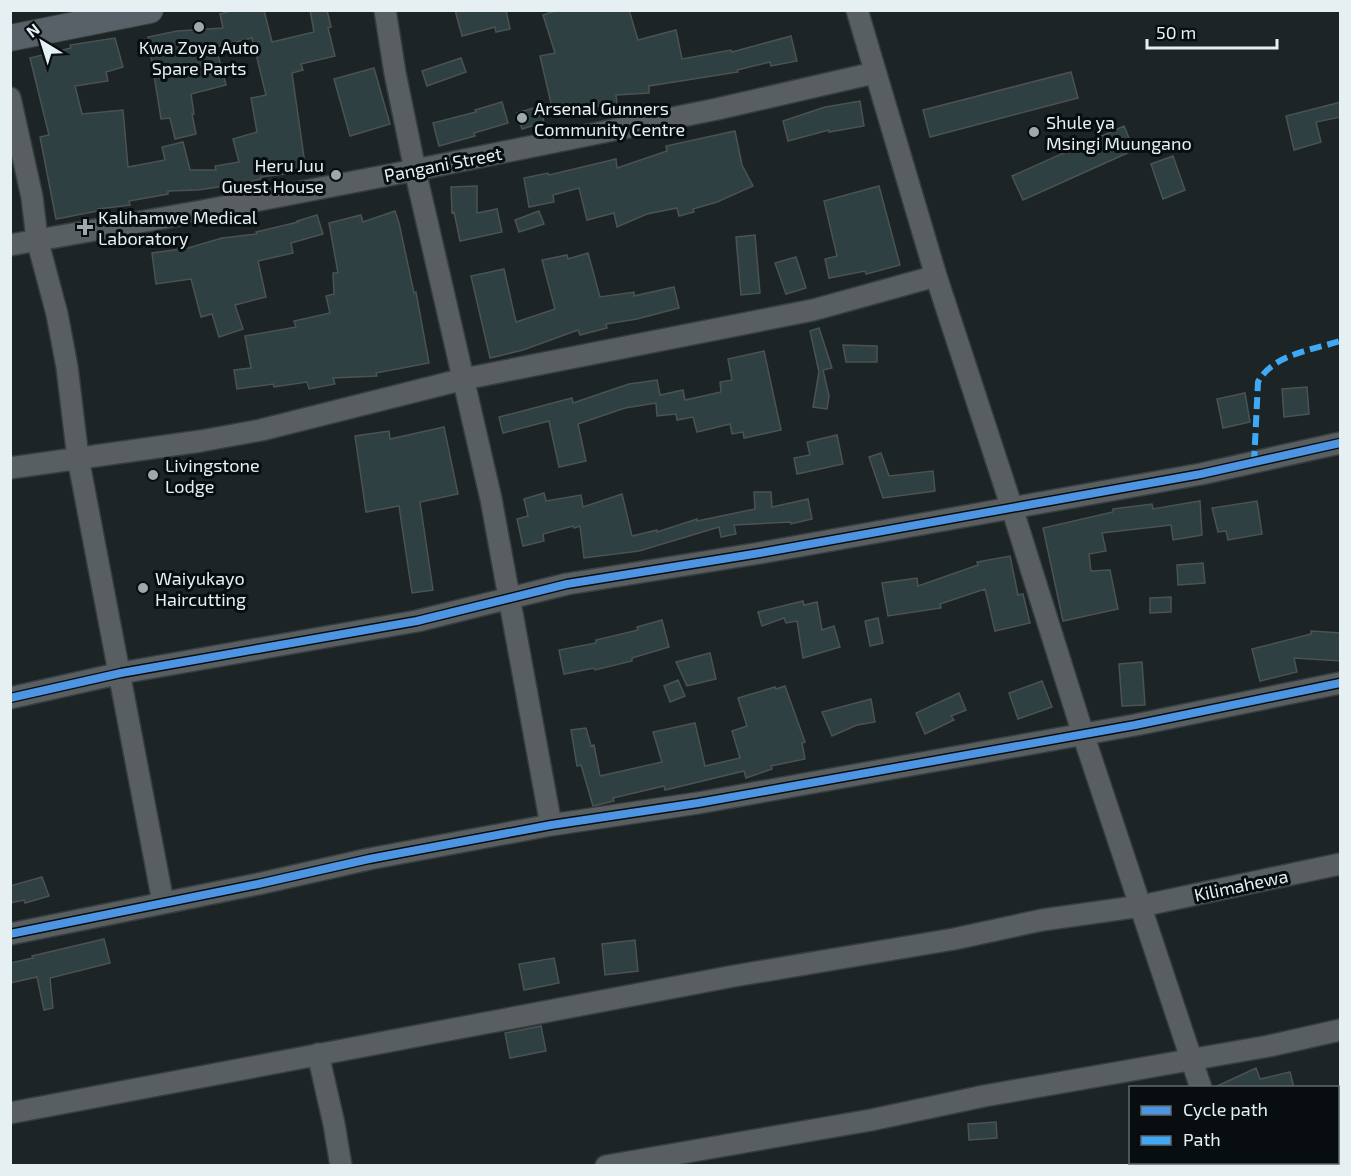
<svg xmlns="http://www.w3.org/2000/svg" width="1351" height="1176" font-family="'Exo 2',sans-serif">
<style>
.building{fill:#2e4041;stroke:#4b5253;stroke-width:1.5}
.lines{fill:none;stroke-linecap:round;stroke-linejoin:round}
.minor-casing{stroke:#373e40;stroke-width:24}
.major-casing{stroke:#373e40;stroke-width:28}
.minor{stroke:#595f61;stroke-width:21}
.major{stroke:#586167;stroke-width:26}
.quiet{stroke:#3fa9f5;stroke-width:6;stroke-dasharray:12 6;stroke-linecap:butt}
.cycleway-casing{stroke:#080e10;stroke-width:11}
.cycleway{stroke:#4d94e3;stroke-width:8}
.poi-dot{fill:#9fa9ab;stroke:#080e10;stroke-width:2}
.labels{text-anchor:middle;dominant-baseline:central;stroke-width:6;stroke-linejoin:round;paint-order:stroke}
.poi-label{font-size:18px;fill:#e6f0f3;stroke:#080e10;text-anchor:start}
.street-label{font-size:18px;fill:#e6f0f3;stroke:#080e10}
</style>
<rect width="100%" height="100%" fill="#1c2426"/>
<path class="building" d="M 235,10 L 264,10 L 272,42 L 314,32 L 310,10 L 327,10 L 331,27 L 328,28 L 335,56 L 301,64 L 303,70 L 292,73 L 306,171 L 261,177 L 261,179 L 245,183 L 198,190 L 168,191 L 168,194 L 129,201 L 130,205 L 98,209 L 98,211 L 56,219 L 40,137 L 49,135 L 30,58 L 71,48 L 70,45 L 115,38 L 123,67 L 106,72 L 108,81 L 75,86 L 82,114 L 123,110 L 128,167 L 165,160 L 162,147 L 183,142 L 190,170 L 216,170 L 215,166 L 239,162 L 233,139 L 257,132 L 251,98 L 266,95 L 252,38 L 216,47 L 226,85 L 191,94 L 194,114 L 192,114 L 196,134 L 175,139 L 170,118 L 161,119 L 148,37 L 177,31 L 223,28 L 220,14 Z
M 455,10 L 506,10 L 510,29 L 496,32 L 495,27 L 462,36 Z
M 558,10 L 629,10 L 638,40 L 676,30 L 682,59 L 731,50 L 732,52 L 791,36 L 797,61 L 771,66 L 770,62 L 737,70 L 738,72 L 649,86 L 649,93 L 616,95 L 617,104 L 553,112 L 540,56 L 555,53 L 543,15 Z
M 461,58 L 466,72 L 427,86 L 422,71 Z
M 374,68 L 390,124 L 350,136 L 334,79 Z
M 1071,72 L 1078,98 L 930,137 L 923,110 Z
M 860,101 L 864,126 L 829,132 L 829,130 L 788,141 L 783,121 L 825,107 Z
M 502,102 L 508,123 L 474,133 L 475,136 L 439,146 L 433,123 L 476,112 L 475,110 Z
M 1341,102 L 1341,117 L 1316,122 L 1321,142 L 1294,150 L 1286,116 Z
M 540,106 L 544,122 L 522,129 L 517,113 Z
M 1124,126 L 1134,150 L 1023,200 L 1012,176 Z
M 735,131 L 742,165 L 753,186 L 717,202 L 693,209 L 694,212 L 679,216 L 677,208 L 647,214 L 617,227 L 614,213 L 587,220 L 579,188 L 553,195 L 554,202 L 529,207 L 524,178 L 548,173 L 549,175 L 616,159 L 617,168 L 667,151 L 666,146 Z
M 1173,156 L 1185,190 L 1163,199 L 1151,164 Z
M 477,186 L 477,213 L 497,209 L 502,232 L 460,241 L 454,212 L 452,213 L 451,187 Z
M 879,186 L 900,265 L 866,274 L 865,271 L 829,278 L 825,259 L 837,256 L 824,201 Z
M 395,211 L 399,223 L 414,293 L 416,292 L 429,363 L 376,373 L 377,376 L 333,378 L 335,384 L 309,389 L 307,382 L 274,387 L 273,384 L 237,389 L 234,370 L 251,368 L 245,336 L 296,327 L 294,321 L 330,313 L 326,296 L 334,294 L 333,273 L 338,273 L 329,223 L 361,215 L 363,222 Z
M 539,211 L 544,224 L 519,232 L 515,220 Z
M 317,215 L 323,234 L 291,243 L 293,253 L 258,261 L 266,297 L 235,305 L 243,329 L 219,337 L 212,314 L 201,317 L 191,279 L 156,284 L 152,253 L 188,248 L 222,238 L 257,234 L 256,232 L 298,222 L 297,221 Z
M 755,235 L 760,293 L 741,295 L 736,237 Z
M 588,253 L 600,297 L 634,292 L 634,296 L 674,287 L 679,308 L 637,319 L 606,324 L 607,328 L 580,335 L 578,330 L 523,350 L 490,358 L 471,276 L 504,269 L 516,322 L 555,309 L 542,260 L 567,255 L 568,259 Z
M 796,257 L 806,288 L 786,294 L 775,263 Z
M 819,328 L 832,368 L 823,370 L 829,396 L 827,409 L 813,407 L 819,372 L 810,331 Z
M 843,345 L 877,346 L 877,362 L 846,362 Z
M 764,351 L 781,430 L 744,438 L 743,432 L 732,434 L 730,424 L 697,432 L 693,417 L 677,420 L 676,414 L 657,416 L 656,403 L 625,408 L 578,424 L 586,461 L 559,467 L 549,421 L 503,433 L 499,417 L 572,398 L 573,403 L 629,384 L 657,380 L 660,395 L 683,390 L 685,400 L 721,392 L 720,382 L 732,380 L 728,359 Z
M 1307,387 L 1309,414 L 1284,417 L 1282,389 Z
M 1245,393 L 1250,422 L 1223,428 L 1217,399 Z
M 444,427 L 458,494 L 420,502 L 433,590 L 412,593 L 399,506 L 366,512 L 355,436 L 389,431 L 390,439 Z
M 837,435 L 843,464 L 797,474 L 794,458 L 810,455 L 807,442 Z
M 881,453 L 889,476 L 933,471 L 935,491 L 883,498 L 869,457 Z
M 754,492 L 771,492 L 772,507 L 808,499 L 812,519 L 791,524 L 790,522 L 734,525 L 736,534 L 721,537 L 719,527 L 639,551 L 584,558 L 580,526 L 574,528 L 573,526 L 543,534 L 544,541 L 523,546 L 517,519 L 528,516 L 524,499 L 544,493 L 546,501 L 581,495 L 583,507 L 622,494 L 632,536 L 657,530 L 657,532 L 697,519 L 697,521 L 755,509 Z
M 1200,501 L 1202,535 L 1173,540 L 1171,525 L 1102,533 L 1106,551 L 1089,554 L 1091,571 L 1110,570 L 1118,609 L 1063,621 L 1043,528 L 1113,512 L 1113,509 L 1152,504 L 1153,509 Z
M 1257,501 L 1262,534 L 1228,540 L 1226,531 L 1218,532 L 1212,508 Z
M 1010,556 L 1018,595 L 1023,594 L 1030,623 L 995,631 L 985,589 L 940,604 L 941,608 L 888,616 L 882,583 L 917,578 L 918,586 L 978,565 L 977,562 Z
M 1203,563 L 1205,583 L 1178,585 L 1177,565 Z
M 1171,597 L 1171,612 L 1150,613 L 1150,598 Z
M 803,601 L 804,605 L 817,602 L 822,630 L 834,626 L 840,647 L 803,658 L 797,621 L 786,623 L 784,618 L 762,626 L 758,612 Z
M 878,618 L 883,643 L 870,646 L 865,621 Z
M 662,620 L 669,647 L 632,658 L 632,661 L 595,670 L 594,668 L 564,674 L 559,650 L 596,643 L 596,640 L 638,630 L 637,627 Z
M 1311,631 L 1341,633 L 1341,661 L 1294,658 L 1297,672 L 1260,681 L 1252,649 L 1311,634 Z
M 710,653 L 716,679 L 687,686 L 676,662 Z
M 1142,662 L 1145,705 L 1122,706 L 1119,664 Z
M 678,680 L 685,696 L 670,702 L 664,686 Z
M 1042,681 L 1052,707 L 1018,719 L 1009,693 Z
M 785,686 L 805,742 L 802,743 L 805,759 L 771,766 L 772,769 L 746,778 L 744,771 L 665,790 L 664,786 L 613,798 L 614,801 L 593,806 L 581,765 L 577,766 L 571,730 L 586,728 L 591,746 L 594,745 L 600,776 L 662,762 L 653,732 L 695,723 L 705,766 L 740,758 L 732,731 L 747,726 L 738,698 L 775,687 L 776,689 Z
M 959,693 L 966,710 L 951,716 L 954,720 L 925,734 L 916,713 Z
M 871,699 L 875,722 L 857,725 L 832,736 L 822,712 Z
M 42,877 L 49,896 L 25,903 L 24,900 L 10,903 L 10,886 Z
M 104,939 L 110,963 L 50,978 L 53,1008 L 44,1010 L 37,977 L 10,983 L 10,963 L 33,958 L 32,956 Z
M 635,940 L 638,971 L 605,975 L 602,944 Z
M 554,958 L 559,983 L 524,990 L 519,964 Z
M 541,1026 L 546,1051 L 510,1058 L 505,1033 Z
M 1256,1068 L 1260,1079 L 1290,1072 L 1294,1088 L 1213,1088 Z
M 996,1122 L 997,1138 L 969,1140 L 968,1124 Z"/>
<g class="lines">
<defs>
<path id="minor" d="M 385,10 L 395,73 L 415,170 L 491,499 L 551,825
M 857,10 L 936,276 L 1012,508 L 1083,734 L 1201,1088
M 10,98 L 32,197 L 37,239 L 57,314 L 67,367 L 78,458 L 163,902
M 10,245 L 202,211 L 415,170 L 717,109 L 874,73
M 10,468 L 201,441 L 261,430 L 464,379 L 813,310 L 936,276
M 10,698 L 121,673 L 417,621 L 567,584 L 760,553 L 1201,474 L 1340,443
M 10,934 L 258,884 L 369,859 L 551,825 L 698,803 L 1135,725 L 1340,683
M 318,1054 L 334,1124 L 341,1166
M 10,1113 L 734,976 L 954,939 L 1042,920 L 1141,906 L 1340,864
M 1225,1162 L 1226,1166
M 606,1166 L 871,1120 L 984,1096 L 1269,1046 L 1340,1030"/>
<path id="major" d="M 10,38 L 150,10"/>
</defs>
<use href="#minor" class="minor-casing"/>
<use href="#major" class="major-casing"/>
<use href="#minor" class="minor"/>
<use href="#major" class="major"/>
<path class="quiet" d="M 1254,463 L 1258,382 C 1273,354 1313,350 1340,341"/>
<defs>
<path id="cycleway" d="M 10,698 L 121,673 L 417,621 L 567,584 L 760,553 L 1201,474 L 1340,443
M 10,934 L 258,884 L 369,859 L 551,825 L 698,803 L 1135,725 L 1340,683"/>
</defs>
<use href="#cycleway" class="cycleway-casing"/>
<use href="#cycleway" class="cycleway"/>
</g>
<g class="poi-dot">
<circle cx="199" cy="27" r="6"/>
<circle cx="522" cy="118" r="6"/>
<circle cx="1034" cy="132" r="6"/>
<circle cx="336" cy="175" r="6"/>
<path d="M82 218h6v6h6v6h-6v6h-6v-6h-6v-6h6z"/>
<circle cx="153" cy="475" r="6"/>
<circle cx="143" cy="588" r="6"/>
</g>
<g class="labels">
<g class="poi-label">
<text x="199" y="47" text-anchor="middle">Kwa Zoya Auto<tspan x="199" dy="21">Spare Parts</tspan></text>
<text x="534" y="108">Arsenal Gunners<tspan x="534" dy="21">Community Centre</tspan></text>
<text x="1046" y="122">Shule ya<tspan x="1046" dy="21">Msingi Muungano</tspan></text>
<text x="324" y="165" text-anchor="end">Heru Juu<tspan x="324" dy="21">Guest House</tspan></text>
<text x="98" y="217">Kalihamwe Medical<tspan x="98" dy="21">Laboratory</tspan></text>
<text x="165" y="465">Livingstone<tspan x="165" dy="21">Lodge</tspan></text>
<text x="155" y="578">Waiyukayo<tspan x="155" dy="21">Haircutting</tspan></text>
</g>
<g class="street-label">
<text transform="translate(443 164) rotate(-11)">Pangani Street</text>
<text transform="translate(1241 885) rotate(-12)">Kilimahewa</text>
</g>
</g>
<rect width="1351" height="1176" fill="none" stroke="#e6f0f3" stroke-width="24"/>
<rect x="1129" y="1086" width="210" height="78" fill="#080e10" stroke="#61686b" stroke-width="1.5"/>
<rect x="1141" y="1106" width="30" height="9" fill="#4d94e3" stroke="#61686b" stroke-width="1.5"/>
<text x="1183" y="1116" font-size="18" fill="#e6f0f3">Cycle path</text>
<rect x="1141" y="1136" width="30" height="9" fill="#3fa9f5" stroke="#61686b" stroke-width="1.5"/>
<text x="1183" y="1146" font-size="18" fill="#e6f0f3">Path</text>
<g transform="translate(42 42) rotate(322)" stroke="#080e10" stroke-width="4.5" paint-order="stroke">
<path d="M0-4.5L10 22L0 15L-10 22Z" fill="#e6f0f3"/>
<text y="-9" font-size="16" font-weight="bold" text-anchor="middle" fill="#e6f0f3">N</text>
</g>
<path d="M1147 39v9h130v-9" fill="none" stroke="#e6f0f3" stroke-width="3"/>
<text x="1156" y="39" font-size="18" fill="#e6f0f3" stroke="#080e10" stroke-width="4.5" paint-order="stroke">50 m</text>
</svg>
